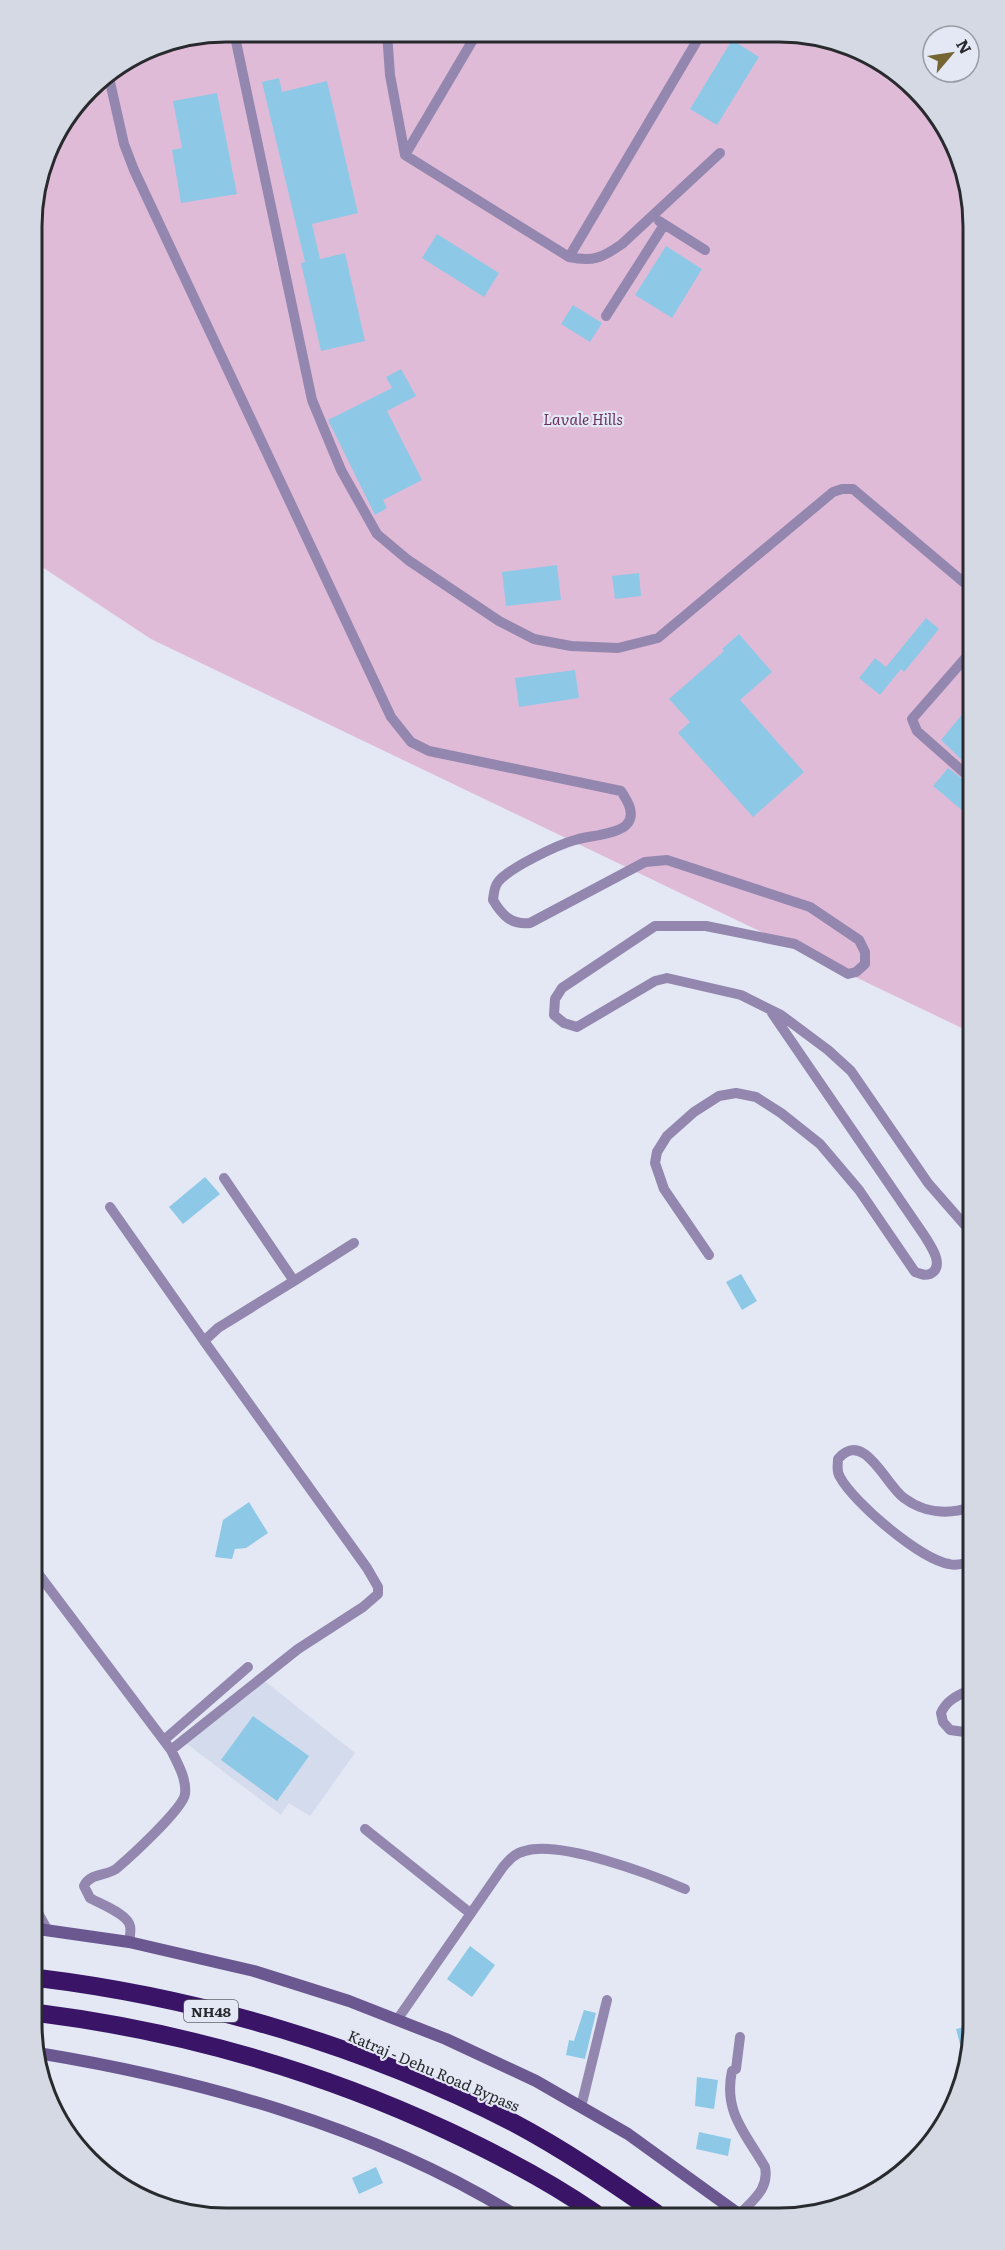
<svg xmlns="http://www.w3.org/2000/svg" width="1005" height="2250" font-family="Literata,serif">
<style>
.built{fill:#d3dbed}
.green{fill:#e0bbd8}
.building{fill:#8dc9e7}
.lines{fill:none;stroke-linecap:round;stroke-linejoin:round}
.lane{stroke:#9487af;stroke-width:10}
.secondary{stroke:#6c5891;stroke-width:12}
.highway{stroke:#3a1467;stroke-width:18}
.labels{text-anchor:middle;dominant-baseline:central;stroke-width:4.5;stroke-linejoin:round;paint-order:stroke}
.shield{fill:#e3e8f4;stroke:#606369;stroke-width:1.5}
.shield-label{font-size:14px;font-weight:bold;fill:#282a2e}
.park-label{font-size:15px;font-style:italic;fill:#6a3060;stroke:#e3e8f4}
.street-label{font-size:15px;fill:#282a2e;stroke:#e3e8f4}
.rim{fill:none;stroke:#282a2e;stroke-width:3}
</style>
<rect width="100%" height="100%" fill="#e3e8f4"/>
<path class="built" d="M 261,1678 L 355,1753 L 310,1816 L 289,1803 L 281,1815 L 183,1741 Z"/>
<path class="green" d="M 226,32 L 816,35 L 907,80 L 941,118 L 967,175 L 970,1032 L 151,639 L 33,561 L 32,213 L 51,140 L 98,80 L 152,46 Z"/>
<path class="building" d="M 732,40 L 759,57 L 717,125 L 690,109 Z
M 279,78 L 282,92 L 327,81 L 358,213 L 312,224 L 320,259 L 345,253 L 365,341 L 321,351 L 301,263 L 305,262 L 262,82 Z
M 217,93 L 237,194 L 181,203 L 172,150 L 182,148 L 173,101 Z
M 437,234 L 499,273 L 484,297 L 422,258 Z
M 666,246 L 702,269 L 672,318 L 635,295 Z
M 573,305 L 602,323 L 590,342 L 561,324 Z
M 401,369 L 416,396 L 387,411 L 422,480 L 383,500 L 387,508 L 375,515 L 328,420 L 392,388 L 386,377 Z
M 557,565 L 561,600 L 506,606 L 502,572 Z
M 639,573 L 641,596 L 615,599 L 612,576 Z
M 926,618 L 939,629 L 904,672 L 901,669 L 880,695 L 859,678 L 875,658 L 886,667 Z
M 739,634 L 772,672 L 740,700 L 804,772 L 753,817 L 678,733 L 690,722 L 669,699 L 724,651 L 722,649 Z
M 575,670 L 579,698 L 519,707 L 515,678 Z
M 969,706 L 969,767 L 941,740 Z
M 948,768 L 969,784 L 969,816 L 933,786 Z
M 205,1177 L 220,1194 L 183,1224 L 169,1207 Z
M 741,1274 L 757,1301 L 742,1310 L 726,1282 Z
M 249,1502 L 268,1533 L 246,1548 L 235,1549 L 232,1559 L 215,1557 L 223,1520 Z
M 253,1716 L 309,1756 L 277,1801 L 221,1760 Z
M 470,1946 L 495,1965 L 472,1997 L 447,1979 Z
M 584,2010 L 596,2013 L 585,2059 L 566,2055 L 569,2040 L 574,2041 Z
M 973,2025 L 972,2042 L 960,2044 L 956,2029 Z
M 697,2077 L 718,2080 L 714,2109 L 695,2106 Z
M 699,2132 L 731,2139 L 728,2156 L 696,2149 Z
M 376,2167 L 383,2183 L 359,2194 L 352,2178 Z"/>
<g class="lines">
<path class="lane" d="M 234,32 L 312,400 L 341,470 L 377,534 L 408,560 L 499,621 L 534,639 L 571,646 L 618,648 L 658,638 L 833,492 L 842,489 L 853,489 L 968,586
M 387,33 L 390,75 L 405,155
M 477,33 L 405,155 L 569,257 L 701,34
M 108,73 L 124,144 L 134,170 L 391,717 L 411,742 L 429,751 L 621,791 C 627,800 636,814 627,824 C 620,834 587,836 575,840 C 557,845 509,868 498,882 C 494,887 494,893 493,900 C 502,915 511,925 530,923 L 645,862 L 667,860 L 810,907 L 859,940 L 865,952 L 865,964 L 856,972 L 848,974 L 795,944 L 706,926 L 655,926 L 562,988 L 555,999 L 554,1015 L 564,1023 L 577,1027 L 655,981 L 667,978 L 741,995 L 781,1015 L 828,1050 L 851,1071 L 928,1183 L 970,1231
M 659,221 L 705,250
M 569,257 C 593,262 602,258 622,244 L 720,153
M 606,316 L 664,225
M 968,655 L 912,719 L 917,731 L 969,777
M 110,1207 L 204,1341
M 709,1255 L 664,1189 L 655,1163 L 657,1152 L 667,1136 L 694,1112 L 719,1096 L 736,1093 L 756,1097 L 781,1113 L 820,1144 L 859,1190 L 915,1272 C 920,1274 924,1276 930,1274 C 946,1266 930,1245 924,1235 L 772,1013
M 294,1281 L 354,1243
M 971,1507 C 948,1515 924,1513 904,1498 C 885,1484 864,1429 838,1459 C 838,1466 836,1471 840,1477 C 854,1503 920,1559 949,1564 C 957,1566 964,1564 971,1561
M 37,1572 L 171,1750
M 972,1689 C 959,1695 947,1699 941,1713 L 943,1722 L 950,1730 L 972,1733
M 164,1740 L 248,1667
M 365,1829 L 470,1913
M 38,1913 L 48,1931
M 129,1942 C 130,1937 131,1931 130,1926 C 128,1914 100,1904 90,1898 L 84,1886 C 90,1873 106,1876 116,1869 C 129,1858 183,1809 185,1794 C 187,1779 177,1762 171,1750 L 298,1649 L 363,1607 L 378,1594 L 378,1587 L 367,1568 L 204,1341 L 218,1328 L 294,1281 L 224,1178
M 397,2020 L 503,1867 C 509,1860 515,1853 525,1851 C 560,1840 650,1874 685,1889
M 740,2037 L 736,2069 L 732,2071 C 723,2112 746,2134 765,2167 C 769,2188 755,2198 742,2212
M 581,2107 L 607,2000"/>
<path class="secondary" d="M 38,1929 L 129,1942 L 254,1971 L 349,2001 L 446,2039 L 536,2081 L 628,2134 L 736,2212
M 38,2053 C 201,2080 370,2126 512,2213"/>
<path class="highway" d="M 38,1978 C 202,1998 366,2047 514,2123 C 563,2149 610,2181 656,2213
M 38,2013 C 180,2031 319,2071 448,2131 C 499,2155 549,2181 595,2213"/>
</g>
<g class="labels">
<rect class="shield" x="184" y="2000" width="54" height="22" rx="4.5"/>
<g class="shield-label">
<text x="211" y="2011">NH48</text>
</g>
<g class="park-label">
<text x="583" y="418">Lavale Hills</text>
</g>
<g class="street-label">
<text transform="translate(434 2070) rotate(23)">Katraj - Dehu Road Bypass</text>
</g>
</g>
<path d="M0 0H1005V2250H0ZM226 42H779A184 184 0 0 1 963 226V2024A184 184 0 0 1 779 2208H226A184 184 0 0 1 42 2024V226A184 184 0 0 1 226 42Z" fill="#d4d9e4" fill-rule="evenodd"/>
<path class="rim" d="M226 42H779A184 184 0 0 1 963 226V2024A184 184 0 0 1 779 2208H226A184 184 0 0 1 42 2024V226A184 184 0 0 1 226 42Z"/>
<g transform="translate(951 54) rotate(61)"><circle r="28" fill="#e3e8f4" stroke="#989ca5" stroke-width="1.5"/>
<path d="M0-4.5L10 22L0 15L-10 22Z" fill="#756532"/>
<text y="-9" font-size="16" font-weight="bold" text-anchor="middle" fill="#282a2e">N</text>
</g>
</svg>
